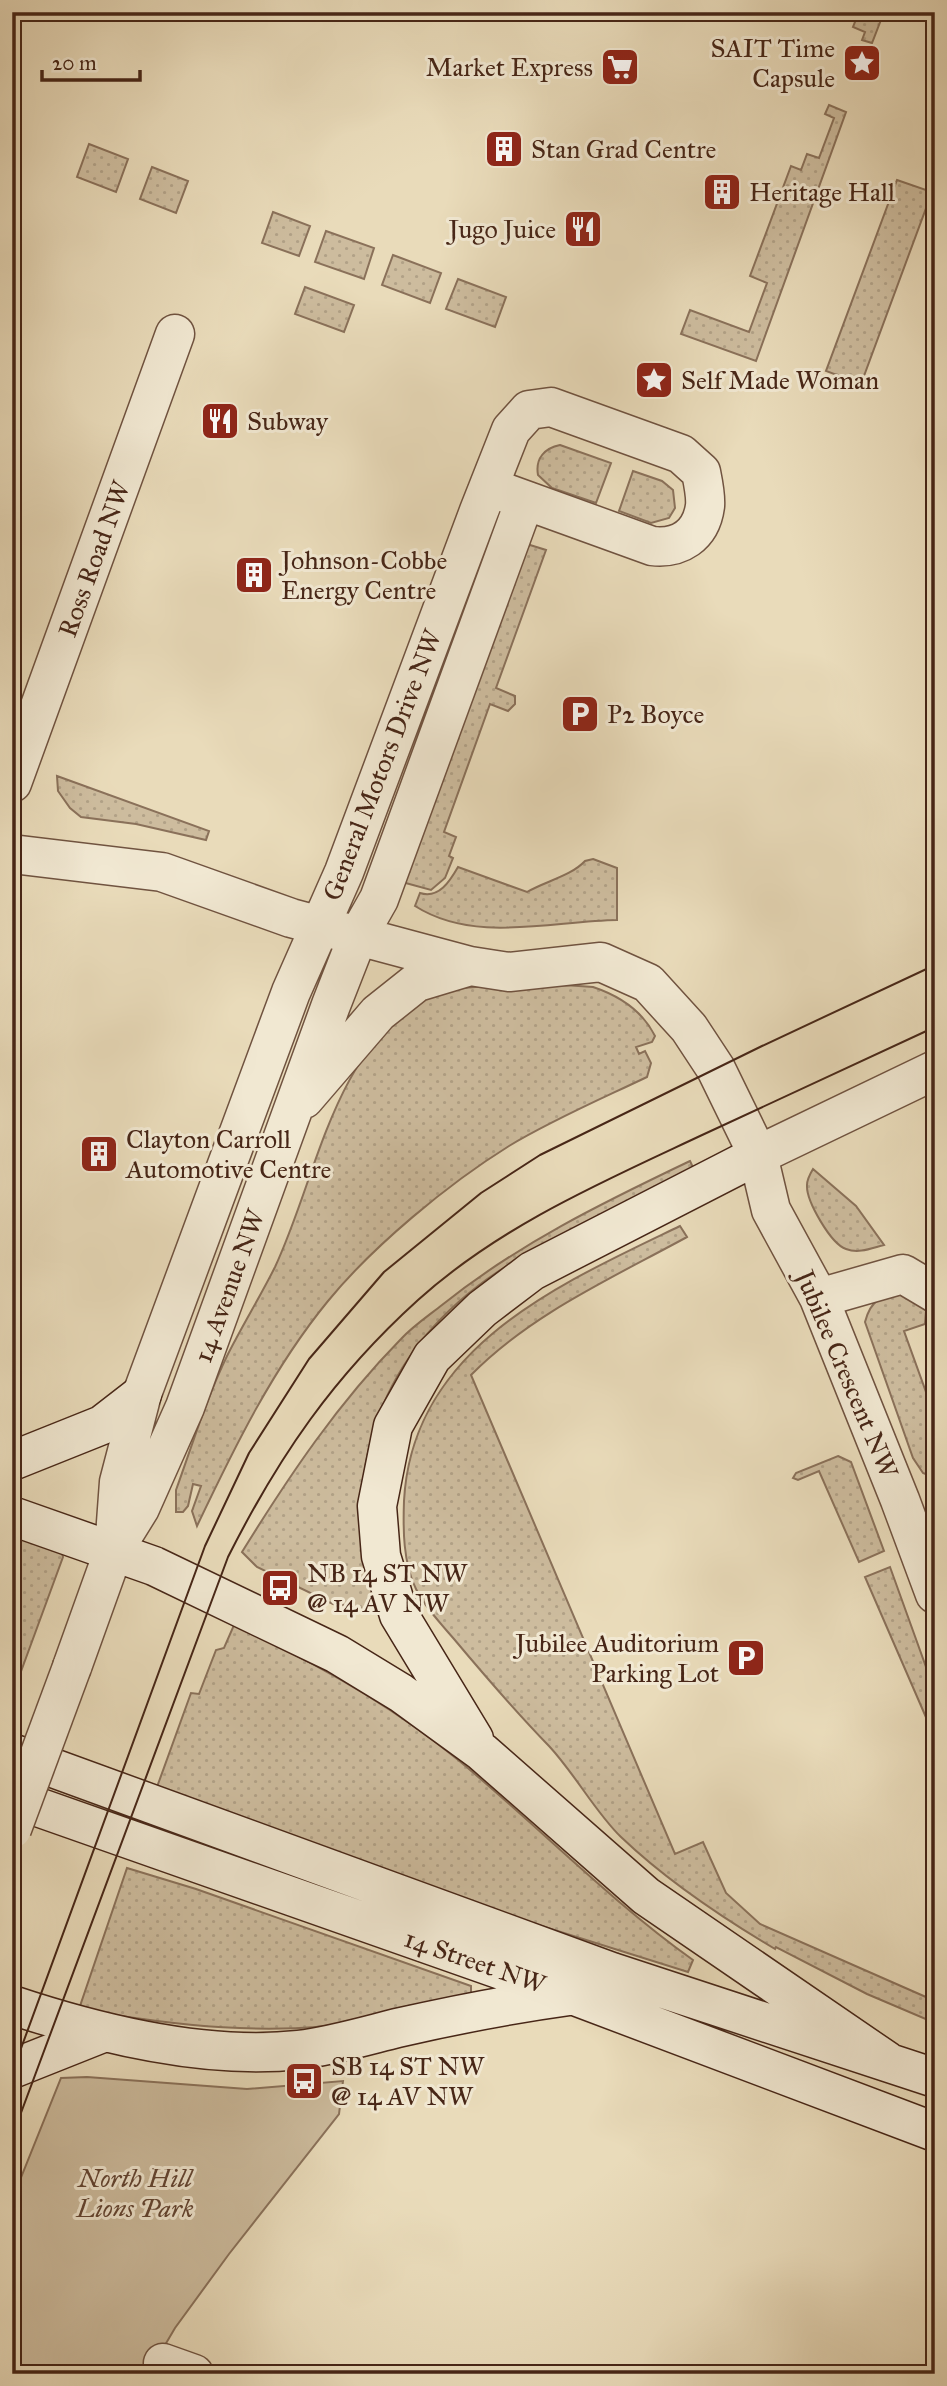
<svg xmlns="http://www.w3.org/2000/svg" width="947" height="2386" font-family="'IM FELL Great Primer',serif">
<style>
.grass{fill:url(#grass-dots);stroke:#8a715a;stroke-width:2}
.green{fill:#cdbc9e;stroke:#8a715a;stroke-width:2}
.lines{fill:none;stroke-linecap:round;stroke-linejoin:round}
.minor-casing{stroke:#705340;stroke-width:41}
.secondary-casing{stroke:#472617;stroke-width:41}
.minor{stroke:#f1e8d2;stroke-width:38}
.secondary{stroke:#f1e8d2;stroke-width:38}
.tram{stroke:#472617;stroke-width:2}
.minor-bridge-casing{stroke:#705340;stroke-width:41;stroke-linecap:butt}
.minor-bridge{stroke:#f1e8d2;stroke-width:38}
.labels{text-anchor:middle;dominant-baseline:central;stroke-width:6;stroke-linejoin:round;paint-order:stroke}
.poi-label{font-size:26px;fill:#472617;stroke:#f1e8d2;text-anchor:start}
.street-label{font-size:26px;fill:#472617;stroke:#f1e8d2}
.park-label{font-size:26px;font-style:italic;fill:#624432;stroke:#f1e8d2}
</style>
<defs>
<pattern id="grass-dots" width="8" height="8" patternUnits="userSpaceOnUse" patternTransform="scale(1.75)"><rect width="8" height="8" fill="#cdbc9e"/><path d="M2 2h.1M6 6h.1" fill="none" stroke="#b1a187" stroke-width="1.8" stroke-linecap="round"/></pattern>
</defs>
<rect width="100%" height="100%" fill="#e9dbba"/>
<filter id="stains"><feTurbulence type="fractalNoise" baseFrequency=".00286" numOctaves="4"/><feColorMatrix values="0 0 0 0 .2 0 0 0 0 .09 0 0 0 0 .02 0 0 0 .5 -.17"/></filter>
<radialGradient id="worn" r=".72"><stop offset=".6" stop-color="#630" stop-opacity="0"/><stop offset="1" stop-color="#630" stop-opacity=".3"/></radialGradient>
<path class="grass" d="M 859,12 L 884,12 L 872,43 L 862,40 L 865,32 L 853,27 Z
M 829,105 L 846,112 L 756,361 L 681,334 L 690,310 L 749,332 L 767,283 L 750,276 L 791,166 L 801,170 L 807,154 L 819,158 L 834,118 L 825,114 Z
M 89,144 L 128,159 L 116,192 L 77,177 Z
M 152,167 L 188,181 L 176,213 L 140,199 Z
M 897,180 L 932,192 L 861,384 L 826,371 Z
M 273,212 L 310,226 L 299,256 L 262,243 Z
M 326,231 L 374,248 L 364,279 L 315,262 Z
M 393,255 L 441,273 L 430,303 L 382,285 Z
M 458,279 L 506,297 L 495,327 L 446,309 Z
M 305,287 L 354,305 L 344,332 L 295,314 Z
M 560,445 L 611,463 L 596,503 L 552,488 L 538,475 C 535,458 545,448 560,445 Z
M 633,471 L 662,481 L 673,490 L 675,508 L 669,518 L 651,523 L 619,511 Z
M 530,545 L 546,550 L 496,688 L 515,696 L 515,704 L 508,711 L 490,704 L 444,832 L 456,837 L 449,856 L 453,858 L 445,878 L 431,890 L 402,882 L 525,549 Z
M 57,776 L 209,831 L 206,840 L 136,824 L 81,817 L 70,808 L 58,791 Z
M 593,859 L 617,868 L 617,920 C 551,921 475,944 415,906 L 420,893 C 439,899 450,881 458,867 L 527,892 C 546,881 571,876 585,861 Z
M 593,987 C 620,996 642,1010 655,1036 L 652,1042 L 636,1047 L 639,1054 L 645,1051 L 651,1063 L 647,1077 C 601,1099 552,1120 509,1146 C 448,1184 373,1246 328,1301 C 273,1368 234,1448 197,1526 L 192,1511 L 201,1486 L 193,1484 L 188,1506 L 183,1512 L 176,1512 L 176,1490 C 192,1446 206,1399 227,1356 C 242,1326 260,1297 275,1267 C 318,1175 331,1056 424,997 C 445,983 564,984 593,987 Z
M 690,1161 L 696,1174 C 653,1195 610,1216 567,1237 C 547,1247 524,1255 505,1267 C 381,1347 334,1471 378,1612 L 342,1605 L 343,1601 L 334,1599 L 333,1604 L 257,1567 L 242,1552 C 289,1476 338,1403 401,1339 C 413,1326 428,1316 442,1305 C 518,1244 602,1203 690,1161 Z
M 813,1169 L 856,1206 L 884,1245 C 872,1248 859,1254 846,1249 C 831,1244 806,1201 807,1185 C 807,1179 810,1174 813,1169 Z
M 680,1226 L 687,1237 C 612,1278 531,1314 471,1375 L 675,1854 L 703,1842 L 726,1893 L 760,1924 L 935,2001 L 935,2023 L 867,1994 L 776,1947 L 775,1949 C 721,1917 667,1881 621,1837 C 596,1813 575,1774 549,1746 C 516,1712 485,1676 454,1639 C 441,1624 425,1607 416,1589 C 403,1563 403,1529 404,1501 C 412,1347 560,1284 680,1226 Z
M 903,1294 L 921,1300 L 926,1311 L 925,1324 L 904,1331 L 935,1417 L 935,1478 L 923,1473 L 913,1458 L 865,1322 C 871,1299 881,1296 903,1294 Z
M 838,1456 L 851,1462 L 884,1551 L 859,1562 L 819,1471 L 798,1480 L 793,1478 L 796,1473 Z
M 12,1534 L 61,1550 L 63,1557 L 12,1696 Z
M 890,1567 L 935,1692 L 935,1738 L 865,1577 Z
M 234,1625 C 313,1661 390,1704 457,1759 C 537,1825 609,1900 693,1960 L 688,1972 L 513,1917 L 157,1787 L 191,1693 L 199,1694 L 216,1650 L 224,1648 Z
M 127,1868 L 196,1889 L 471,1986 L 471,1993 C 437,2002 402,2013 367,2020 C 276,2038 169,2025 79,2009 Z"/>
<path class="green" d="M 87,2077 L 247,2089 L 343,2081 L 339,2114 L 229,2254 L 175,2328 L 148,2374 L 12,2374 L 12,2200 L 61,2078 Z"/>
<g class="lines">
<defs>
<path id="minor" d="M 12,783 L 175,334
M 12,854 L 162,872 L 291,918 L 470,966 L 509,972 L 601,962 L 648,983 L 689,1028 L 716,1069 L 758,1155 L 935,1070
M 304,1099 L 378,1013 L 417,982 L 470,966
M 758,1155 L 771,1210 L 819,1298 L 900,1500 L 935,1594
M 819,1298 L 903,1274 L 935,1293
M 114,1550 L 119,1482 L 142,1394 L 291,992 L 344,872 L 479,511 L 511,430 L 529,410 L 551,407 L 681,454 L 701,472 C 703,482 706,496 705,506 C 701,536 679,549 652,546 L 489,487
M 72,1667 L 114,1550 L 140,1508 L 185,1407 L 331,1005 L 358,936 L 379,899 L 525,500
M 163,2363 L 194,2374"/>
<path id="secondary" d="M 12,1461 L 102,1425 L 142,1394
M 12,1516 L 154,1566 L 337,1654 L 401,1693 L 482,1752 L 646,1896 L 887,2061
M 474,1739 L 399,1615 L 381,1556 L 377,1506 L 393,1426 L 432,1357 L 482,1309 L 532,1271 L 758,1155
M 12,1753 L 612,1972 L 935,2078
M 12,1798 L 575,1996 L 935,2132
M 12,2005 C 99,2034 207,2060 299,2050 C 331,2046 365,2036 397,2028 C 454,2015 511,2004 569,1996
M 12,2069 L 105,2032"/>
</defs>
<use href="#minor" class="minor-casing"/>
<use href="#secondary" class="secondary-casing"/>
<use href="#minor" class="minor"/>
<use href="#secondary" class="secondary"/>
<path class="tram" d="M 12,2073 L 205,1546 L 249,1453 L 309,1359 L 384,1272 L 481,1193 L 540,1155 L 762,1046 L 935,965
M 12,2137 L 228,1557 C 279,1456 333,1377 418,1300 C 500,1226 602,1182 700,1136 C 779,1100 857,1063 935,1027"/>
<defs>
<path id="minor-bridge" d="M 12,1829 L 72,1667"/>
</defs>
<use href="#minor-bridge" class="minor-bridge-casing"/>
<use href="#minor-bridge" class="minor-bridge"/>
</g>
<defs>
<symbol id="sight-square" viewBox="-11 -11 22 22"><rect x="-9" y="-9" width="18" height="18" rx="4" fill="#8f2418" stroke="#f1e8d2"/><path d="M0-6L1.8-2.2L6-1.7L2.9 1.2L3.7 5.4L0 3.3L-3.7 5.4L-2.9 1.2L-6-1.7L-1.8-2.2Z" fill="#fff"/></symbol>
<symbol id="supermarket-square" viewBox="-11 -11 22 22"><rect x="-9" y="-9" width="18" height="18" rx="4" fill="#8f2418" stroke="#f1e8d2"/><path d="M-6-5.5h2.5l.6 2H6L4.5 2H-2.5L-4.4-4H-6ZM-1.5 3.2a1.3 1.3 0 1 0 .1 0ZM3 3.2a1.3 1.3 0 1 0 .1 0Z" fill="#fff"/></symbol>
<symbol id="building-square" viewBox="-11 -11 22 22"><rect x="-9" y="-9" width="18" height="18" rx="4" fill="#8f2418" stroke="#f1e8d2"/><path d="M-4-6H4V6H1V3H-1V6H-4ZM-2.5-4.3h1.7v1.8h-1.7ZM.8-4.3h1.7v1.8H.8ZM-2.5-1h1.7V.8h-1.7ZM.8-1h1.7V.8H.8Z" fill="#fff"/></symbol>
<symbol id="restaurant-square" viewBox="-11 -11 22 22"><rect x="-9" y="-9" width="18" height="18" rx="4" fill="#8f2418" stroke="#f1e8d2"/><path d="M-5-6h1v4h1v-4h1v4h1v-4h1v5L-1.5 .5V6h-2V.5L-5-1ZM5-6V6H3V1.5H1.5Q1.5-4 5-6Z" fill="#fff"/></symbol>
<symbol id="parking-square" viewBox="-11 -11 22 22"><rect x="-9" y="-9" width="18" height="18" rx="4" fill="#8f2418" stroke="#f1e8d2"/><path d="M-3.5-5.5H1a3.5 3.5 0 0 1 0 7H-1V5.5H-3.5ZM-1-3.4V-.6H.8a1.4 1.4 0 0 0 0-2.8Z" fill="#fff"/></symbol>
<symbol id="bus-square" viewBox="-11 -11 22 22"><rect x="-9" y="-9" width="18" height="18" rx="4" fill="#8f2418" stroke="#f1e8d2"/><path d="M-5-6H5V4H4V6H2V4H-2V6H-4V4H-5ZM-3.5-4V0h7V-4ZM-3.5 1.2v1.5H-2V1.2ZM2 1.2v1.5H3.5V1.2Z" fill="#fff"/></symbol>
</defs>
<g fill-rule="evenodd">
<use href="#sight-square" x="840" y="41" width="44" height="44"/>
<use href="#supermarket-square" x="598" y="45" width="44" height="44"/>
<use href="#building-square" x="482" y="127" width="44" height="44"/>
<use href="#building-square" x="700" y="170" width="44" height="44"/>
<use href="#restaurant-square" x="561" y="207" width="44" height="44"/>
<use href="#sight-square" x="632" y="358" width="44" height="44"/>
<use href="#restaurant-square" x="198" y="399" width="44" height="44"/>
<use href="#building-square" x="232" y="553" width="44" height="44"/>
<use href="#parking-square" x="558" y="692" width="44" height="44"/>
<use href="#building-square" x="77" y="1132" width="44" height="44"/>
<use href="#bus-square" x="258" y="1566" width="44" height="44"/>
<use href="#parking-square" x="724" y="1636" width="44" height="44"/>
<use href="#bus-square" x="282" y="2059" width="44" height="44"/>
</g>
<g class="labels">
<g class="poi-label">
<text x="835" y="48" text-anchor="end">SAIT Time<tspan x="835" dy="30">Capsule</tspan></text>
<text x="593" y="67" text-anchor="end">Market Express</text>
<text x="531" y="149">Stan Grad Centre</text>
<text x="749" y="192">Heritage Hall</text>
<text x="556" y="229" text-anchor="end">Jugo Juice</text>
<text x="681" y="380">Self Made Woman</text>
<text x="247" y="421">Subway</text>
<text x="281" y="560">Johnson-Cobbe<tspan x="281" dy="30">Energy Centre</tspan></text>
<text x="607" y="714">P2 Boyce</text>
<text x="126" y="1139">Clayton Carroll<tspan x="126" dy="30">Automotive Centre</tspan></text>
<text x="307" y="1573">NB 14 ST NW<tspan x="307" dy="30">@ 14 AV NW</tspan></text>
<text x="719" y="1643" text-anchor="end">Jubilee Auditorium<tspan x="719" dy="30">Parking Lot</tspan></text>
<text x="331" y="2066">SB 14 ST NW<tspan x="331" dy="30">@ 14 AV NW</tspan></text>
</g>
<g class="street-label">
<text transform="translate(94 559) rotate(-70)">Ross Road NW</text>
<text transform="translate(382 765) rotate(-69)">General Motors Drive NW</text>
<text transform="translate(229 1286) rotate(-70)">14 Avenue NW</text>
<text transform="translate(847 1374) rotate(67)">Jubilee Crescent NW</text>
<text transform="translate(475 1961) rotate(19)">14 Street NW</text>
</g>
<g class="park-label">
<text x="135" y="2178">North Hill<tspan x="135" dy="30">Lions Park</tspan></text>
</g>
</g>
<rect width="947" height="2386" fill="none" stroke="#e9dbba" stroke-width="42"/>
<rect x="14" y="14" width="919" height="2358" fill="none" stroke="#472617" stroke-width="3.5"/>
<rect x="21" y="21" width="905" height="2344" fill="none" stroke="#472617" stroke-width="2"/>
<path d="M42 70v10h98v-10" fill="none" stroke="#472617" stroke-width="3.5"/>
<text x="52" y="70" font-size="21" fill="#472617" stroke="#f1e8d2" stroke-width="5" paint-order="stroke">20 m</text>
<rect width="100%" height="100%" filter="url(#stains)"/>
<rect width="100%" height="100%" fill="url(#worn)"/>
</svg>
